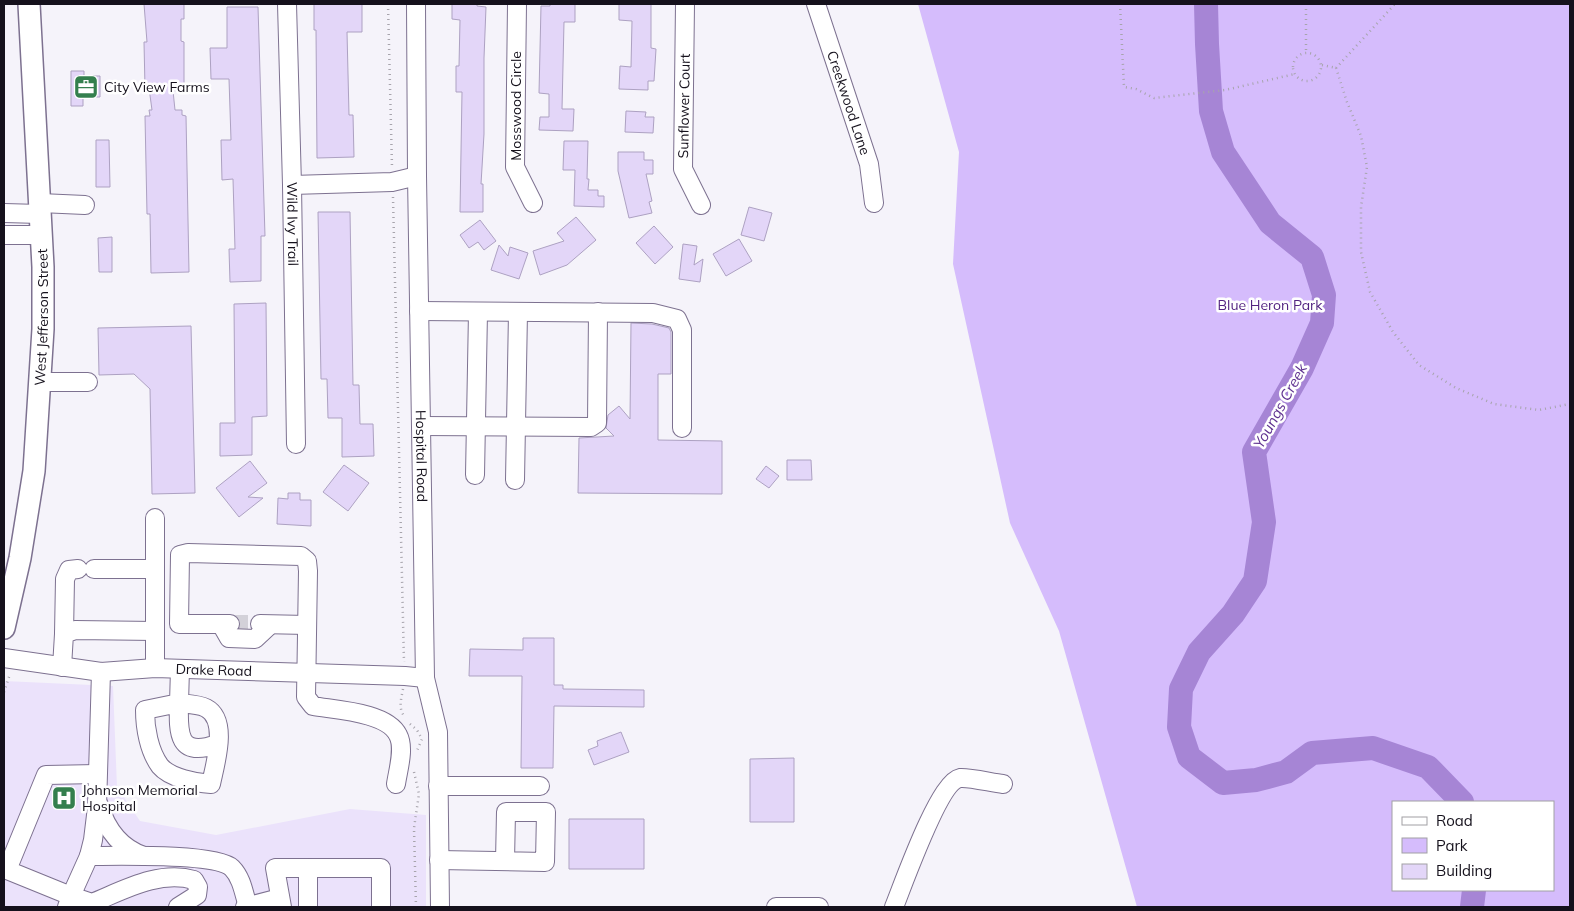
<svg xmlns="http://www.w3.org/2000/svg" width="1574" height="911" font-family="Mulish,sans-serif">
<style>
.built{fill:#ebe2fb}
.green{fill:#d5bcfc;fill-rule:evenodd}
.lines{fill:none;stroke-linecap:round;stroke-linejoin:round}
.river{stroke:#a685d5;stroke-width:24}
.building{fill:#e3d6f8;stroke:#ada1c2}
.minor-tunnel{stroke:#d3d1d9;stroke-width:18;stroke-dasharray:18 9;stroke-linecap:butt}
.minor-casing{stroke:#7d7190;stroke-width:20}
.major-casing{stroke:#7d7190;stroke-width:24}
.path{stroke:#a7a4ac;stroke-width:2.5;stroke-dasharray:1 4;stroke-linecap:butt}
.minor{stroke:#fff;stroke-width:18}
.major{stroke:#fff;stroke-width:21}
.labels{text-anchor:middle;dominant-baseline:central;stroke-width:5;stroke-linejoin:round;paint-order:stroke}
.poi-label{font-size:14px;fill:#15111c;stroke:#fff;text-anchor:start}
.street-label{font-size:14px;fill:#15111c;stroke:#fff}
.park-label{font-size:14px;fill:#522381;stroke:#fff}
.water-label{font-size:15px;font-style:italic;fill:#5f3290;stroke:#fff}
</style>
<rect width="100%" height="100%" fill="#f5f3fa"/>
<path class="built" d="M 4,681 L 113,686 L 117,787 L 140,821 L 216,835 L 350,809 L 426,815 L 426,907 L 4,907 Z"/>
<path class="green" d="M 918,4 L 1570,4 L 1570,907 L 1137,907 L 1059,631 L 1010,523 L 953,264 L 959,152 ZM 1393,802 L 1553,802 L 1553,890 L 1393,890 Z"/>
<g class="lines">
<path class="river" d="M 1206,4 L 1207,44 L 1211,111 L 1223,152 L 1270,223 L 1312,257 L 1324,295 L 1322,323 L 1302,368 L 1254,452 L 1264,522 L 1255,581 L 1233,614 L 1199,652 L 1181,689 L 1179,727 L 1189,757 L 1223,783 L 1256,780 L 1286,772 L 1312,753 L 1373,748 L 1428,767 L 1462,802
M 1472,907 L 1474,890"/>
</g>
<path class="building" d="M 144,4 L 184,4 L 184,19 L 181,19 L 181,41 L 184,42 L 184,86 L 180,87 L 181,90 L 173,91 L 175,110 L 182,110 L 182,115 L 186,116 L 189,272 L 151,273 L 150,214 L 147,214 L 145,116 L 150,116 L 149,110 L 152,110 L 149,88 L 145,88 L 144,42 L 147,42 Z
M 314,4 L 362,4 L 362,32 L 347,32 L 349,115 L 353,115 L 354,157 L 317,158 L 316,30 L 314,30 Z
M 452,4 L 477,4 L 477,6 L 486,7 L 484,58 L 484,134 L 481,184 L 483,184 L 483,212 L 460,212 L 462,92 L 456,92 L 456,66 L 459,66 L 460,20 L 452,19 Z
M 550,4 L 575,4 L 575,22 L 564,22 L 562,109 L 574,109 L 573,131 L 539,130 L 540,117 L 549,117 L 549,94 L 539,93 L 541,6 L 550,6 Z
M 619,4 L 651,4 L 651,48 L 656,49 L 654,81 L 648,81 L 648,90 L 619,89 L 620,66 L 631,67 L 632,21 L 619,20 Z
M 227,7 L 258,7 L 265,236 L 261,236 L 261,281 L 230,282 L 229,249 L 235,249 L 233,179 L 222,180 L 221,140 L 231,140 L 229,79 L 211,79 L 210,48 L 227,48 Z
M 71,71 L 84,71 L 84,76 L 100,76 L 100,97 L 83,97 L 83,106 L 71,106 Z
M 626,111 L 646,112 L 645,117 L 654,117 L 653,133 L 625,132 Z
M 96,140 L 109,140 L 110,187 L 96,187 Z
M 564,141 L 588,141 L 587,179 L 589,179 L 588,190 L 598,190 L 598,196 L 604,196 L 604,207 L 574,206 L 575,170 L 563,170 Z
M 618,152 L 644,152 L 644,160 L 653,160 L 653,174 L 646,174 L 652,201 L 649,202 L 652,213 L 629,218 L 618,171 Z
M 749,207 L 772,213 L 764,241 L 741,235 Z
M 318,212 L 350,212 L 353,385 L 359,385 L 360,424 L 373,424 L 374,456 L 342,457 L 342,418 L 328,418 L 327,379 L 321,379 Z
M 576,217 L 596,240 L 567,265 L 540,275 L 533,251 L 564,241 L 557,233 Z
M 480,220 L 496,241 L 484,250 L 478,242 L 469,248 L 460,235 Z
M 654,226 L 673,247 L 655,264 L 636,243 Z
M 112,237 L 112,272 L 99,272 L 98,238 Z
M 739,239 L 752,261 L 726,276 L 713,254 Z
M 683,244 L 697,246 L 694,265 L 703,259 L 700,282 L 679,279 Z
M 499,245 L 508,256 L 510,247 L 528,253 L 519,279 L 491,270 Z
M 266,303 L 267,416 L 252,417 L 252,455 L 220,456 L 220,423 L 235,423 L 234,304 Z
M 631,323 L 652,324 L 669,328 L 671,332 L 671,374 L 658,374 L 658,440 L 722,441 L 722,494 L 578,493 L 579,438 L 614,436 L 606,428 L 608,415 L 619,406 L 630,419 Z
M 191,326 L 195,493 L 152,494 L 150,389 L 134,374 L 99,375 L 98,328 Z
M 787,460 L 811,460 L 812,480 L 787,480 Z
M 250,461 L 267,483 L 248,497 L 263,498 L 239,517 L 216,488 Z
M 344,465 L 369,483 L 348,511 L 323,492 Z
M 766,466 L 779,476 L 769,488 L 756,479 Z
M 288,493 L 300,493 L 300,500 L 311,500 L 311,526 L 277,524 L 278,498 L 288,499 Z
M 523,638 L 554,638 L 554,685 L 563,685 L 563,689 L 644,690 L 644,707 L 554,706 L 553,768 L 521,768 L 522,676 L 469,676 L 470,649 L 523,650 Z
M 621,732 L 629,752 L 594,765 L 588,750 L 598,746 L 597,741 Z
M 794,758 L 794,822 L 750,822 L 750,759 Z
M 569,819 L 644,819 L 644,869 L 569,869 Z"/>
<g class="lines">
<path class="minor-tunnel" d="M 230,624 L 254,624"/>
<defs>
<g id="minor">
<path id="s1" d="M 287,4 L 292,185 L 296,444"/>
<path id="s2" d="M 416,4 L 417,176 L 425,678 L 438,732 L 440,907"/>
<path d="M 517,4 L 515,167 L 533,203"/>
<path d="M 685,4 L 683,169 L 701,205"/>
<path id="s3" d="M 816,4 L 869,164 L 874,203"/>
<path d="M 292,185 L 392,182 L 417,176"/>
<path d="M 40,203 L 85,205"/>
<path d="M 4,213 L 40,214"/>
<path d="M 4,235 L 41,235"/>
<path d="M 419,311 L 653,313 L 677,319 L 682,330 L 682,428"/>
<path d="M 40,382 L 88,382"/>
<path d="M 421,426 L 591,427 L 597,423 L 598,312"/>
<path d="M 475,475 L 478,312"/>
<path d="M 515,480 L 518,312"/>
<path d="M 155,518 L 155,668"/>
<path d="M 94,569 L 155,569"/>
<path d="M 221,624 L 229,638 L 255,639 L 270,625"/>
<path d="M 230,624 L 179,624 L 180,555 L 188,553 L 301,556 L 307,561 L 308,571 L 306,697 L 313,706 C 335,710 387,712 398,735 C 405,748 398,770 396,784"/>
<path d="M 260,624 L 307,625"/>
<path d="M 64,634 L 65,579 L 69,570 L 78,569"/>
<path id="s4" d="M 4,658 L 101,672 L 155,668 L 405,676 L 425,678"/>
<path d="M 62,667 L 64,634 L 75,630 L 155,631"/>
<path d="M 180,669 L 179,703 L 145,710 C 145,728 149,751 160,766 C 170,778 196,783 211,784 C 215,764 229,720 206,708 C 198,704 187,704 179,703 C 178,734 178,758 217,744"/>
<path d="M 101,672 L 97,807 L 93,840 L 89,856 C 115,856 216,853 232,868 C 242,878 244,894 248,907"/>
<path d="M 438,786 L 540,786"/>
<path d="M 99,805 C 106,828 120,848 144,856"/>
<path d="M 89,856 L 71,896 L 7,870 L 46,775 L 97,774"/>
<path d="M 439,860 L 545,862 L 546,812 L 506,812 L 505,861"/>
<path d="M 67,907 L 71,896 L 92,903 C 124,890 159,870 194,880 L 198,887 L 197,895 L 178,907"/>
<path d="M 245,907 L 280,898"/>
<path d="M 282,907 L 275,868 L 381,868 L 381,907"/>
<path d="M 308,907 L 308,868"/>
<path d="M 776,907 L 819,907"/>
<path d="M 894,907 C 903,885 939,782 960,778 C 969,777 993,783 1003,784"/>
</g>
<g id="major">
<path id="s5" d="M 4,628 L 20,558 L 34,471 L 43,329 L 43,267 L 29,4"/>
</g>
</defs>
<use href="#minor" class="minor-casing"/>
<use href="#major" class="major-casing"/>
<path class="path" d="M 388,4 L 392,167
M 1120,4 L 1124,87 L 1136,89 L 1154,98 L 1225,90 L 1295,74
M 1306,4 L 1306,53
M1293 67a14 14 0 1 1 28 0a14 14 0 1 1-28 0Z
M 1322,65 L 1336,68
M 1336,68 L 1347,102 L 1361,136 L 1367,167 L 1361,207 L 1361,252 L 1370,292 L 1393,332 L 1419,365 L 1456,388 L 1494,404 L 1539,410 L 1570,404
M 1336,68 L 1395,4
M 393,197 L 404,662
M 403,689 C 401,700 398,709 405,717
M 4,692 L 10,674
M 410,724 L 417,730 L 422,739 L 416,753
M 414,772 L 419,794 L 414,828 L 416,907"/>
<use href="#minor" class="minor"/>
<use href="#major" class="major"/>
</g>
<defs>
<symbol id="office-square" viewBox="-11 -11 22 22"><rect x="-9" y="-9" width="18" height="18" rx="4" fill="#347f4e" stroke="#fff"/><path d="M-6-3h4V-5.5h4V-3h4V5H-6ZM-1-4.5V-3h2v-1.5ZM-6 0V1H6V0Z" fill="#fff"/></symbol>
<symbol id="hospital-square" viewBox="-11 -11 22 22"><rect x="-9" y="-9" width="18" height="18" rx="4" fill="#347f4e" stroke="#fff"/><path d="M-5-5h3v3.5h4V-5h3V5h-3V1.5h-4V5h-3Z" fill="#fff"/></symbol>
</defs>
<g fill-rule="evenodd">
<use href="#office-square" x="72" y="73" width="28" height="28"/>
<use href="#hospital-square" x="50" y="784" width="28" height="28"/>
</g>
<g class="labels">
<g class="poi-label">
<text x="104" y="87">City View Farms</text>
<text x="82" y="790">Johnson Memorial<tspan x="82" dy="16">Hospital</tspan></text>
</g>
<g class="street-label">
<text stroke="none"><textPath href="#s3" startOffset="104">Creekwood Lane</textPath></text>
<text transform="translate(516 106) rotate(-90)">Mosswood Circle</text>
<text transform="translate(684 106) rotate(-89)">Sunflower Court</text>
<text stroke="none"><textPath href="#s1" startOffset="220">Wild Ivy Trail</textPath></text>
<text stroke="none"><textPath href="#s5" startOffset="314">West Jefferson Street</textPath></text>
<text stroke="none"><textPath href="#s2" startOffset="452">Hospital Road</textPath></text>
<text stroke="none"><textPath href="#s4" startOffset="211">Drake Road</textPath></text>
</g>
<g class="park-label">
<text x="1270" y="305">Blue Heron Park</text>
</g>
<g class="water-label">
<text transform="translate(1280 406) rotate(-61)">Youngs Creek</text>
</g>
</g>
<rect width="1574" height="911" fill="none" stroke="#15111c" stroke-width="10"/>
<rect x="1392" y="801" width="162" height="90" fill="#ffffff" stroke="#a1a0a4"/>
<rect x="1402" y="817" width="25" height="8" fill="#ffffff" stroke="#a1a0a4"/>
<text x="1436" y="826" font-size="15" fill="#15111c">Road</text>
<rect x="1402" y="838" width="25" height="15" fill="#d5bcfc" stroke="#a1a0a4"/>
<text x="1436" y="851" font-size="15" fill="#15111c">Park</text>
<rect x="1402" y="864" width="25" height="15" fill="#e3d6f8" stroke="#a1a0a4"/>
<text x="1436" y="876" font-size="15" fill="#15111c">Building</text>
</svg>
